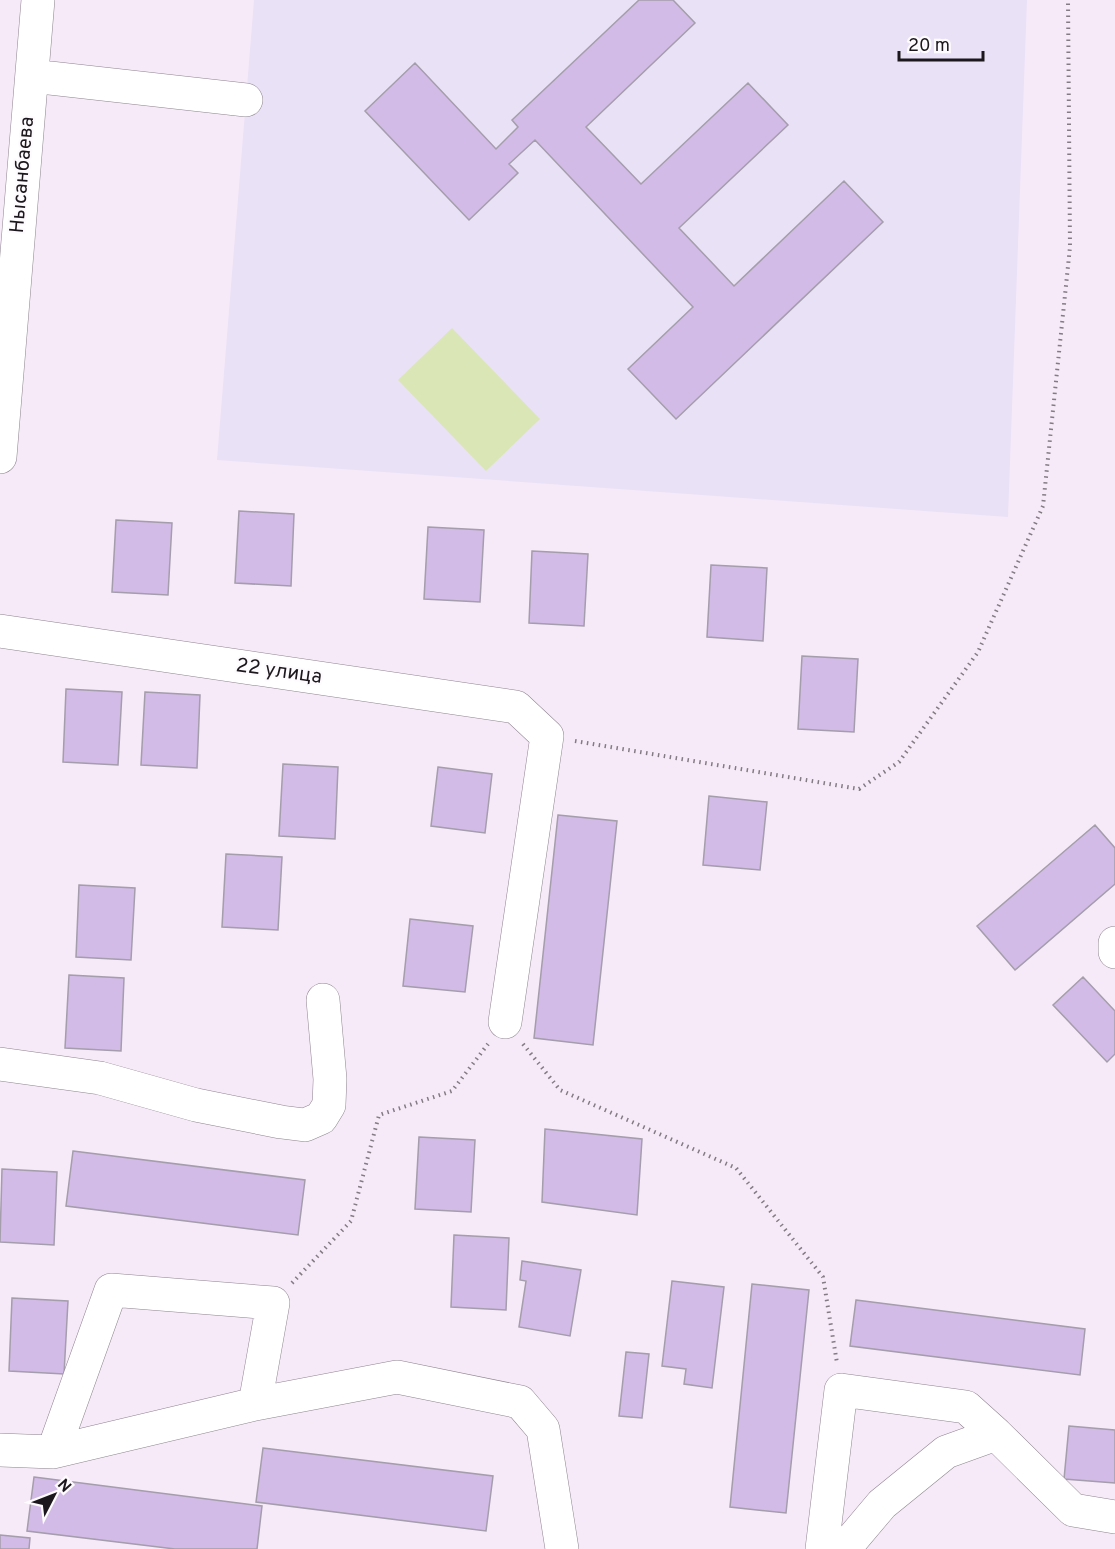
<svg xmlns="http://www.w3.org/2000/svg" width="1115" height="1549" font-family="Overpass,sans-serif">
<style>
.education{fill:#e9e1f6}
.green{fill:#dbe6b6}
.building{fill:#d2bbe6;stroke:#a49dab;stroke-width:1.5}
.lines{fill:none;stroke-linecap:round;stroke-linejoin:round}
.minor-casing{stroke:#8f8490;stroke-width:34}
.path{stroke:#837b84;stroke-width:4;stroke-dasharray:1.5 4.5;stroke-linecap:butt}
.minor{stroke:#fff;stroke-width:33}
.labels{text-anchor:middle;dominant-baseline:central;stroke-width:4.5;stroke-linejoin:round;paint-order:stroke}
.street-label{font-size:20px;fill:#1c171c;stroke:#fefbfe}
</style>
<rect width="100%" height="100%" fill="#f6eaf8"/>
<path class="education" d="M 254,0 L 1027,0 L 1008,517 L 217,460 Z"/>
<path class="green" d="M 452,328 L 540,419 L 486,471 L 398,380 Z"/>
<path class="building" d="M 639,0 L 673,0 L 695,23 L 586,127 L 641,184 L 748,83 L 788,125 L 679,228 L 734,286 L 844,181 L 883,222 L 676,419 L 628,369 L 693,307 L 535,140 L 509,164 L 518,173 L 469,220 L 365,111 L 415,63 L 496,149 L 518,127 L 512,120 Z
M 239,511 L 294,514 L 291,586 L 235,583 Z
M 116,520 L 172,523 L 168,595 L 112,592 Z
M 428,527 L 484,530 L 480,602 L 424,599 Z
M 532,551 L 588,554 L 584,626 L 529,623 Z
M 711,565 L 767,568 L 763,641 L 707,637 Z
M 802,656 L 858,659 L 854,732 L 798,729 Z
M 66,689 L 122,692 L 118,765 L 63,762 Z
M 145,692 L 200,695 L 197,768 L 141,765 Z
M 283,764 L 338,767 L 335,839 L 279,836 Z
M 438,767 L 492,774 L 485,833 L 431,826 Z
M 709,796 L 767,802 L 760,870 L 703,865 Z
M 558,815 L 617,821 L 593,1045 L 534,1038 Z
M 1095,825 L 1115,848 L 1115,884 L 1015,970 L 977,926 Z
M 226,854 L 282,857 L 278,930 L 222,927 Z
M 79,885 L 135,888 L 131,960 L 76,957 Z
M 410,919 L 473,926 L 465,992 L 403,986 Z
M 69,975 L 124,978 L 121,1051 L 65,1048 Z
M 1083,977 L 1115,1011 L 1115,1054 L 1107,1062 L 1053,1005 Z
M 545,1129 L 642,1139 L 637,1215 L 542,1202 Z
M 419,1137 L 475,1140 L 471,1212 L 415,1209 Z
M 73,1151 L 305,1180 L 298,1235 L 66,1206 Z
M 2,1169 L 57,1172 L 54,1245 L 0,1242 Z
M 454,1235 L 509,1238 L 506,1310 L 451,1307 Z
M 522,1261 L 581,1270 L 570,1336 L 519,1327 L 526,1281 L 520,1280 Z
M 672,1281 L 724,1287 L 712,1388 L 684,1384 L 686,1369 L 662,1366 Z
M 752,1284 L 809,1290 L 786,1513 L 730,1507 Z
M 12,1298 L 68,1301 L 64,1374 L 9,1371 Z
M 856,1300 L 1085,1329 L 1080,1375 L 850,1346 Z
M 626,1352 L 649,1354 L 642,1418 L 619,1416 Z
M 1069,1426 L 1115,1430 L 1115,1483 L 1064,1479 Z
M 263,1448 L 493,1476 L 486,1531 L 256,1502 Z
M 34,1477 L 262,1506 L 257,1549 L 175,1549 L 27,1531 Z
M 0,1535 L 30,1538 L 29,1549 L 0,1549 Z"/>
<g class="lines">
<defs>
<path id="minor" d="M 32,76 L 246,100
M 0,457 L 38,0
M 0,631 L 516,707 L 547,736 L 505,1022
M 1115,943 L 1115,952
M 0,1064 L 100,1078 L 196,1105 L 281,1122 L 305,1125 L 321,1118 L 329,1105 L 330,1079 L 323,1000
M 0,1450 L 53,1452 L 255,1404 L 397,1377 L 520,1402 L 543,1429 L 562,1549
M 53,1452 L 111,1290 L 273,1303 L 255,1404
M 822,1549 L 841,1390 L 966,1407 L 996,1434 L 1073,1510 L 1115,1517
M 844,1549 L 882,1504 L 946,1452 L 996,1434"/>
</defs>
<use href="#minor" class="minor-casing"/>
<path class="path" d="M 575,741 L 859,789 L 899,762 L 978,652 L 1043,506 L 1070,247 L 1068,0
M 523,1044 L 560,1090 L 736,1168 L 823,1277 L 837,1363
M 292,1283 L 351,1221 L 379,1115 L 452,1091 L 488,1044"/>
<use href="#minor" class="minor"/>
</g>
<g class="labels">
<g class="street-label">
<text transform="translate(23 175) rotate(-85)">Нысанбаева</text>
<text transform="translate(279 672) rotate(8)">22 улица</text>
</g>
</g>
<g transform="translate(54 1495) rotate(48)" stroke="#fefbfe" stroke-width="4.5" paint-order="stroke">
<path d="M0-4.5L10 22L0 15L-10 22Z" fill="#1c171c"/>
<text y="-9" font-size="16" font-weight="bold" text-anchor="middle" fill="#1c171c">N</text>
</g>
<path d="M899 51v9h84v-9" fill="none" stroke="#1c171c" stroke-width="3"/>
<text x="908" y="51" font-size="18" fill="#1c171c" stroke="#fefbfe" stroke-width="4.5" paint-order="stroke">20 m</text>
</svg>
